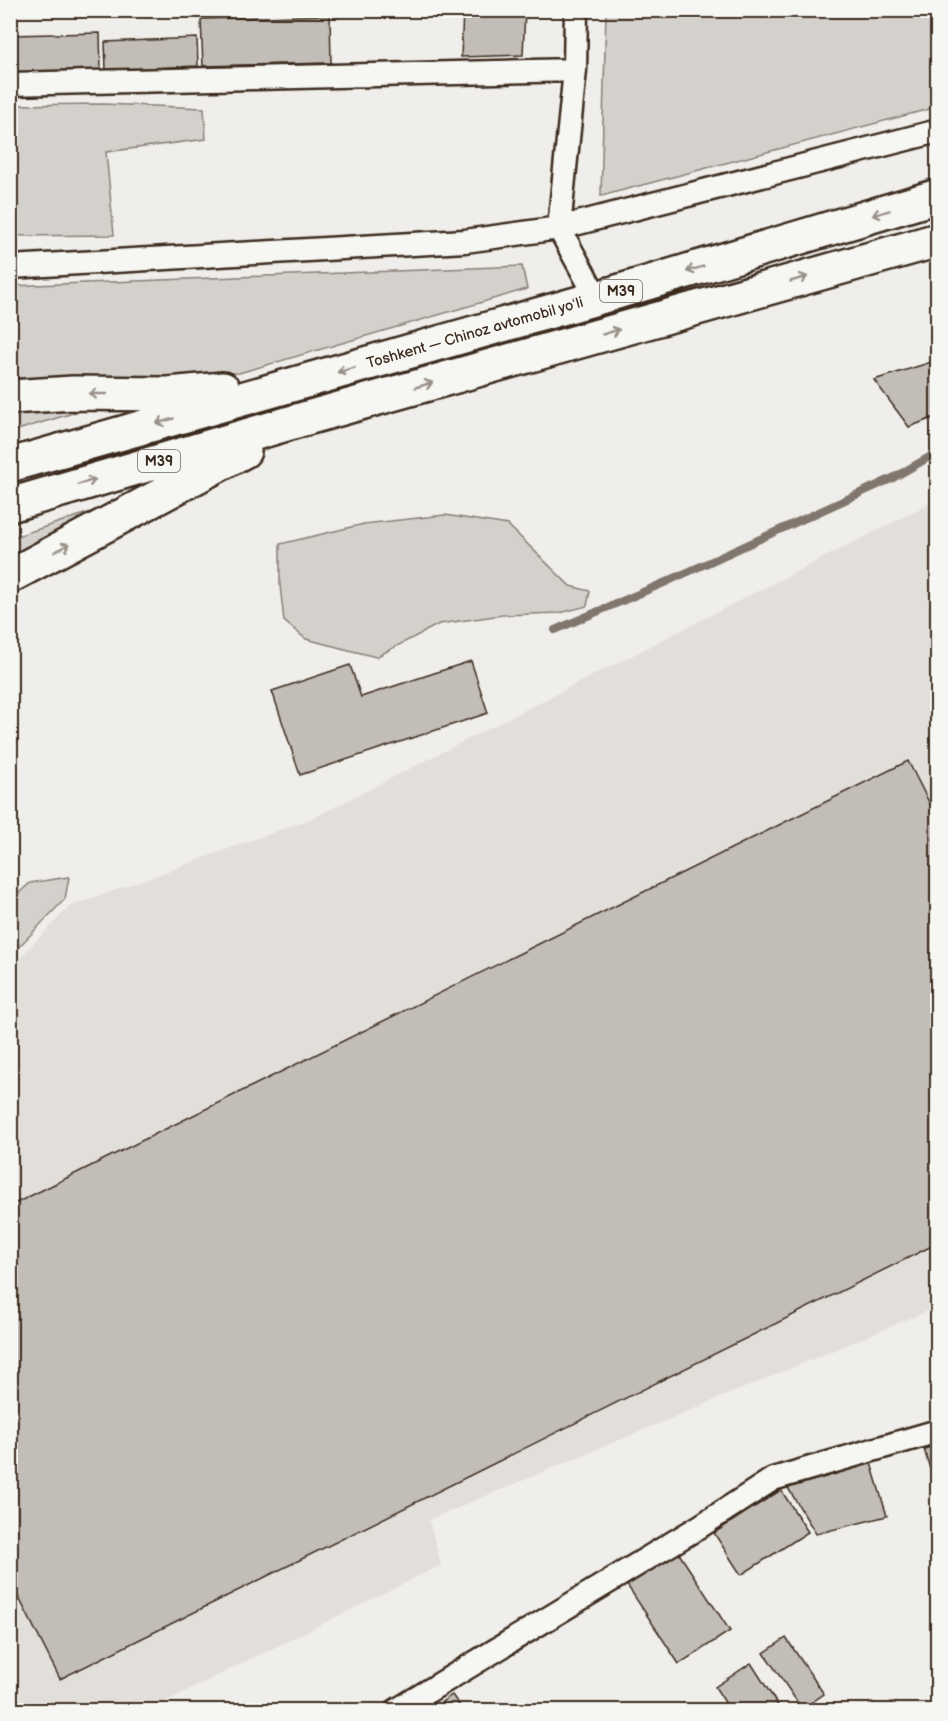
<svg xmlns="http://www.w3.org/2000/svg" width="948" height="1721" font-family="'Balsamiq Sans',sans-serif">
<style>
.built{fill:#e2dfdb}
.green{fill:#d4d1cc;stroke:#887e75;stroke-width:1.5}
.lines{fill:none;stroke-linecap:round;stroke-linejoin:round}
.stream{stroke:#81766d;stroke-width:8}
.building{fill:#c2bdb7;stroke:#3b2a1e;stroke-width:1.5}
.street-casing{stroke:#3b2a1e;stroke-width:27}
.highway-casing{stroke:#3b2a1e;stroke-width:38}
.street{stroke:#f6f6f2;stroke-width:22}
.highway{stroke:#f6f6f2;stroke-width:33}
.oneway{stroke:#989088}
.labels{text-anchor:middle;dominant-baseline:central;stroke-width:4.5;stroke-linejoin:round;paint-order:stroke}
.shield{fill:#f6f6f2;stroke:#73675e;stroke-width:1.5}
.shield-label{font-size:14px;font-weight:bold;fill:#3b2a1e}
.street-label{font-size:15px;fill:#3b2a1e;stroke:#f6f6f2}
</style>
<rect width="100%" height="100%" fill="#efeeea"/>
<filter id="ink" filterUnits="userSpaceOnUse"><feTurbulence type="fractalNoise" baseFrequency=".0167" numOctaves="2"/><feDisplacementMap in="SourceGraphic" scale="12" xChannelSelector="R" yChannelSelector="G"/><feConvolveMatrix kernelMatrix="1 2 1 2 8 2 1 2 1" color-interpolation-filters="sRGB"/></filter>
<g filter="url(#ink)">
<path class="built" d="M 937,500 L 937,1307 L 429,1520 L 441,1565 L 148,1710 L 11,1710 L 10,968 L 69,907 L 313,818 Z"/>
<path class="green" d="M 606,11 L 937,11 L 937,107 L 601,196 Z
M 102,104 L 204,108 L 206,139 L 106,152 L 114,235 L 11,236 L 11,105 Z
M 522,266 L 527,289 L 239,373 L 11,382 L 10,286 Z
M 119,399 L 11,432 L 11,407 Z
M 121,502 L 11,560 L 11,538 Z
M 445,515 L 508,525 L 570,586 L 590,591 L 587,606 L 560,613 L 502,615 L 439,624 L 376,657 L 306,639 L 284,621 L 280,585 L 280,544 L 364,524 Z
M 69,877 L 65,899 L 11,955 L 11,900 L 30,883 Z"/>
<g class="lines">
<path class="stream" d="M 555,630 L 666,582 L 893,478 L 938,452"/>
</g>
<path class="building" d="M 463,10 L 525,10 L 523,55 L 461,57 Z
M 330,15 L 331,63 L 203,66 L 201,19 Z
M 100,33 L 101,71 L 10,72 L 10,35 Z
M 197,38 L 198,66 L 106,70 L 105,42 Z
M 938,360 L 938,416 L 909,427 L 874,380 Z
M 471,661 L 488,713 L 300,775 L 272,691 L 350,665 L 361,697 Z
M 908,761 L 938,820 L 938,1243 L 60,1679 L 10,1580 L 10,1206 Z
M 938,1445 L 938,1485 L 935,1486 L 924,1449 Z
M 871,1463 L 887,1516 L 816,1534 L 788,1488 Z
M 781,1490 L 808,1532 L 741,1575 L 714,1533 Z
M 678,1552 L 730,1631 L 679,1664 L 627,1585 Z
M 786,1638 L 824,1694 L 802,1709 L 764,1653 Z
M 751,1663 L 781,1710 L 730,1710 L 715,1687 Z
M 452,1695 L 463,1710 L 430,1710 Z"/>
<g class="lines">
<defs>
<path id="street" d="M 576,10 L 575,70 L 559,228 L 597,298
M 10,84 L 575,70
M 10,267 L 465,241 L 559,228 L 938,131
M 397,1710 L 699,1527 L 773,1479 L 938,1431"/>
<path id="highway" d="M 10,397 L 73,393 L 168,394 L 223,389
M 10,465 L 597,298 L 938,196
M 10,505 L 307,418 L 938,240
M 10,576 L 244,451"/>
</defs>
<use href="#street" class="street-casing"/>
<use href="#highway" class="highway-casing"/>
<use href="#street" class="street"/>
<use href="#highway" class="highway"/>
</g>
<defs><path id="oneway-shaft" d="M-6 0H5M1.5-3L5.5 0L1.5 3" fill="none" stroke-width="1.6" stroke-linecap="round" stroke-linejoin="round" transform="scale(1.5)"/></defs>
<g class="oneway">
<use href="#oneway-shaft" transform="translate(881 213) rotate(163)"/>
<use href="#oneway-shaft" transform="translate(695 269) rotate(163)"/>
<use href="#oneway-shaft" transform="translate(799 279) rotate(-16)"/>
<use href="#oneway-shaft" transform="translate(611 332) rotate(-16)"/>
<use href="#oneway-shaft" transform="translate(346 370) rotate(164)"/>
<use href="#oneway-shaft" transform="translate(424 385) rotate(-16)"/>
<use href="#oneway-shaft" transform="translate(98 394) rotate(-180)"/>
<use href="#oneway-shaft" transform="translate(165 421) rotate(164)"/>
<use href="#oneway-shaft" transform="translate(87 482) rotate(-16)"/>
<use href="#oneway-shaft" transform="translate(62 548) rotate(-28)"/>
</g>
</g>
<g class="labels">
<g class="shield">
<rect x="600" y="280" width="42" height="22" rx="4.5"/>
<rect x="138" y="450" width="42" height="22" rx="4.5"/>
</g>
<g class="shield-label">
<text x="621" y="291">M39</text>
<text x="159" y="461">M39</text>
</g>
<g class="street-label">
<text transform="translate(475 333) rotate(-16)">Toshkent — Chinoz avtomobil yoʻli</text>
</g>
</g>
<rect width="948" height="1721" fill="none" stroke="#f6f6f2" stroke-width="36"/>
<rect x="18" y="18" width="912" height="1685" fill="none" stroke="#3b2a1e" stroke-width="2" filter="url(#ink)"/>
</svg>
